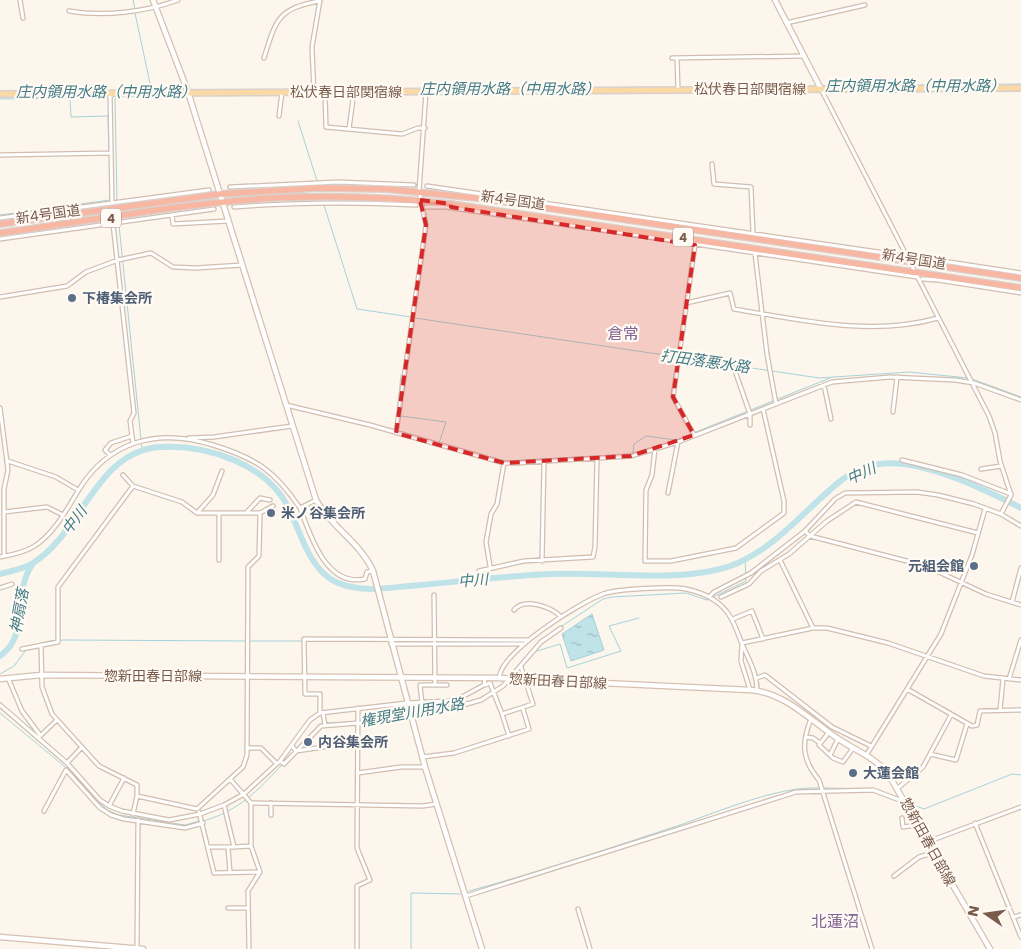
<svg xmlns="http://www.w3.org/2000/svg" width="1021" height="949" font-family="Poppins,'Noto Sans JP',sans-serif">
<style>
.water{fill:url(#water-ripples);stroke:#a5d3da}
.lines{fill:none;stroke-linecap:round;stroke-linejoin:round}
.stream{stroke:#a5d3da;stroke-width:1}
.river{stroke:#bfe3e8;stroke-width:6}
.street-casing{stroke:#d1beb0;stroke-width:5.5}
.secondary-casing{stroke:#d6c0b0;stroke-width:7}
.primary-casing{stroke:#dad1cd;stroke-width:8}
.highway-casing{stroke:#dad1cd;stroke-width:8}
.street{stroke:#fff;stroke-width:3}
.secondary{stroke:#fff;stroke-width:4.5}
.primary{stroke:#fbd9a5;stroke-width:5}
.highway{stroke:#f7b7a3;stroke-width:5.5}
.marked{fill:#d62828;fill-opacity:0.2;stroke:#d62828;stroke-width:4;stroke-dasharray:10 6;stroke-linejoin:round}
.service-dot{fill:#5c6f8a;stroke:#fffaf3;stroke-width:2}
.labels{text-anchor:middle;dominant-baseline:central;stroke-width:4.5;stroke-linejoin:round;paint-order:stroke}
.shield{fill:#fffaf3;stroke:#a28b7f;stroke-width:1}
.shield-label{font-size:12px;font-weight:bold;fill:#7a5c4d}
.street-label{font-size:14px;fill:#7a5c4d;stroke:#fffaf3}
.service-label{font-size:14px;font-weight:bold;fill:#4e5e75;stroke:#fffaf3;text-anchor:start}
.water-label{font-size:15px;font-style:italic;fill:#437c86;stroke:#fffaf3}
.quarter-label{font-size:16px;fill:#846695;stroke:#fffaf3}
</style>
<defs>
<pattern id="water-ripples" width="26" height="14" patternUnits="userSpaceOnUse" patternTransform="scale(1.25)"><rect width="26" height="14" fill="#bfe3e8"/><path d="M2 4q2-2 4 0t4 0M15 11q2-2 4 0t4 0" fill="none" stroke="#a0bbbe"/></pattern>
</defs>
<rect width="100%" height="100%" fill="#fdf6ec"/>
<path class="water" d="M 592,614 L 604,650 L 571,661 L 562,634 Z"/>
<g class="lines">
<path class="stream" d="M 133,0 L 135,9
M 135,13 L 151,88
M 822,86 L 1021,84
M 639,88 L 818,86
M 189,90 L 438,89
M 7,91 L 185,90
M 115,98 L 117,200
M 0,99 L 70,98 L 71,117 L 108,116 L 109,150
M 298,121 L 319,187
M 324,205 L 357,309 L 411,317
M 0,215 L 110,200
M 119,225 L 142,449
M 415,318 L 819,378 L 909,372 L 968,378
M 972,379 L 1021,397
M 397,415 L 401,375
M 401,416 L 446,422 L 439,443 L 505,461 L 631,454 L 633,452 L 634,444 L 646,436 L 676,440 L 830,378
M 562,626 L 603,599 L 612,597 L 686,593 L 707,600 L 746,581 L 745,559
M 250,641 L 391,641
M 395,641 L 520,642
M 28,647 L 50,641 L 64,640 L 246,641
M 534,652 L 560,644 L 567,668 L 621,651 L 609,626 L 639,618
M 0,674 L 14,666 L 26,650
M 478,699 L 492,691
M 444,708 L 453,706
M 0,713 L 64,766 L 107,810 L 119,815 L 185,825 L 199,821
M 326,723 L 349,722
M 298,747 L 320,726
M 823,788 L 873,789 L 897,798
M 908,803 L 924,809 L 1012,774 L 1021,775
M 203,821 C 239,811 257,791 282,765
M 469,891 C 539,872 610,848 680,825 C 720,811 778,786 819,788
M 411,949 L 411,893 L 461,894"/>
<path class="river" d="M 0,574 C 11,571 24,569 33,563 C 83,532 96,450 161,447 C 208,445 268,464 289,509 C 301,533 308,565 332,580 C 343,586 359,589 371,589 C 387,589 404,586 421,585 C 464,581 507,576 550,574 C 607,571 686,585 738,563 C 780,544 808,506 843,479 C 855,472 865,466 879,464 C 921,458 984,489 1021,508
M 0,656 C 31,634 12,593 32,565"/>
<defs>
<path id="street" d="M 20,0 L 23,18
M 69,11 C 104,17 145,12 178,0
M 786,23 L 865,5
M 264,58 C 276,19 278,9 319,1
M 672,58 L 803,56
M 677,58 L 678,90
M 821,89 L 989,416 L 995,433 L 1000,461 L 1011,495 L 1001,514
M 314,93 L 312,47 L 320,0
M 325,93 L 326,127 L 402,134 L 418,128 L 425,128
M 110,94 L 112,203
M 279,116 L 282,92
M 349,129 L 354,92
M 0,155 L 111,153
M 712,164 L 714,184 L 751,187 L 753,233
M 427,186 L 899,255
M 230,187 L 338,182 L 414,185
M 234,207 C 295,202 356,202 416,205
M 426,207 L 446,207 L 917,277
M 172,215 L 173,224 L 228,221
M 0,218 L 209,190
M 113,224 L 134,413 L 130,421 L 133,443
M 0,239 L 214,209
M 755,254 L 767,354 L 776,404
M 910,256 L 1021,273
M 922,279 L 938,280 L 1021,293
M 0,297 L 67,286 L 86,272 L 118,260 L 151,253 L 173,267 L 196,268 L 242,265
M 686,303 L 730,293 L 734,309 C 801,320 871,337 938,318
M 678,359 L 734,368 L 750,414 L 750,425
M 824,385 L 831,419
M 286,405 L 370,425 L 504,463 L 517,463 L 631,456 L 678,442 L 832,382 L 890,377 L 955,380 L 974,383 L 1021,400
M 0,408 L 8,470 L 4,489 L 4,556
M 893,412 L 897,377
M 396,433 L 426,225 L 419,191 L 426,92
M 694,435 L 673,397 L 695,245
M 189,438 L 214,437 L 292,426
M 655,449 L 652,475 L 646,490 L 645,561 L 671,561 L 736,548 L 784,513 L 784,501 L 763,409
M 110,455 L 105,450 L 111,443 L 132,436
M 902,460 L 962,475 L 1011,494
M 8,461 L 56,477 L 78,490
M 981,469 L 1001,466
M 123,475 L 133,486 L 182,502 L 197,513 L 260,513 L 273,506
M 668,493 L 678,442
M 300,508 C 311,537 326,587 365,579 L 367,572 L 373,571
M 4,512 L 47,507 L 63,515
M 197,513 L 213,495 L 222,471
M 219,513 L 219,560
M 246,513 L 260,498 L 270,500
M 805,531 L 810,536 L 926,566 L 986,594 L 1021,605
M 0,557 C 11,555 23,553 33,547 C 53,535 66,511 78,491 C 109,440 158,428 213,445 C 256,458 275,471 300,508 L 316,500
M 780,560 L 813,628
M 542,561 L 544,462
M 490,566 L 486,542 L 491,514 L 497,504 L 504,463
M 479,571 L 524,561 L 593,557 L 595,547 L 597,459
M 0,588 L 12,584
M 434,595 L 435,685
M 709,597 L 714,592 L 751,573 L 805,531 L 835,499 L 845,493 L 917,492 L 938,495 L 974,504 L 1001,514 L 1021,526
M 721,597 L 749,584 L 761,571 L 789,554 L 827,521 L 856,502 L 978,533
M 1012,602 L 1021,568
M 514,610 C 524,597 552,607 561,617
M 733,619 L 752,611 L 763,639
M 391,644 L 524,644
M 41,645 L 42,687 L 52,714 L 99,766 L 137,785 L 137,796 L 133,814
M 22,649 L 58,642 L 58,587 L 133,486
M 8,678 L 22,711 L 40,735
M 499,678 C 502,651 577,604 603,594 C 616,589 672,586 686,589 C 695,591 707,595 714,600 C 731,611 735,626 742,644 C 749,660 757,673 757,690
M 757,678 L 765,675 L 832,727 L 871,746
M 1009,679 L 1021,640
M 485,685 L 490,683 L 502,714 L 533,704 L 521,667
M 907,689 L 972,726 L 977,725 L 980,711 L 1021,710
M 750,690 L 741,661 L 742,643 L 813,628 L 827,628 L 888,643 L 984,676 L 1021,680
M 422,703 L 420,685 L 447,685
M 0,705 L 67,763 L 100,800 L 109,806 L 122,811 L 169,820 L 200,814 L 224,805 L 244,794 L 280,761 L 310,720 L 320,713 L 407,703 L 448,701 L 460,698 L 484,685 L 485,678
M 1000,710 L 1003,679
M 410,712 L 449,709 L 481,700 L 503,686 L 541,642 L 561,628
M 320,713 L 320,694 L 305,694 L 304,639 L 529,640
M 323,713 L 325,725
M 502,714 L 509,736
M 811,719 C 801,743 802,760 819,780 L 872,949
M 358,724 L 409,711
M 829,732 L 819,745 L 833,758 L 843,762 L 853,748
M 40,736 L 57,720
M 806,737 L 813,738 L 820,743
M 292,746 L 296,751 L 358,742
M 247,748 L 261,748 L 277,764
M 867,754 L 941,634 L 972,555 L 985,509
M 930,754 L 956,760 L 967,724
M 830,755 L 838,739
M 422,757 L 454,753 L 529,729 L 523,709
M 280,761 L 284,764 L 321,726 L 358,723
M 67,763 L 82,747
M 66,770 L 100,808 L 111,815 L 124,819 L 185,828 L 203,823
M 358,773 L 401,767 L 425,767
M 230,779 L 251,803 L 423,806 L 436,804
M 898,788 L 923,767 L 951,715
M 137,796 L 197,809 L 243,767 L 247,755 L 248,567 L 259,556 L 260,513
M 224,805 L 234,847 L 251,846 L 260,872 L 248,891 L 249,949
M 109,806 L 124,778
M 44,811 L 66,770
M 199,812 L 214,873 L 260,872
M 271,815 L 271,803
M 902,818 L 903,827 L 917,825
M 975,823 L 1021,937
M 927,842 L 1021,807
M 251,846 L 251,803
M 208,847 L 234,847
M 228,847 L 230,873
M 894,876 L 919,857 L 933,853
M 466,896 L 796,792 L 873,790 L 905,802
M 228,908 L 248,908
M 578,909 L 590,949
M 1014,917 L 1021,915
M 137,948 L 138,820
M 357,949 L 357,886 L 370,880 L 357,848 L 358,708"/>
<path id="secondary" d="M 153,0 L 188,92 L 316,500 C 331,527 360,542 373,571 L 425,767 L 482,949
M 775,0 L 821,89
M 0,679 L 41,675 L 499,678 L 750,690 C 785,692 812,722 840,740 C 857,751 873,757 887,772 L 990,949
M 0,937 L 143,949"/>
<path id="primary" d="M 0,94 L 1021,88"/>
<path id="highway" d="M 0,224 L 220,194 L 317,188 L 386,189 L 487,199 L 1021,278
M 0,233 C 91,221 182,203 274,198 C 333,195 392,197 451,204 L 1021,288"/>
</defs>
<use href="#street" class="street-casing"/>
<use href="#secondary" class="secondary-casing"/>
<use href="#primary" class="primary-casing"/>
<use href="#highway" class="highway-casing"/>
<use href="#street" class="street"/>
<use href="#secondary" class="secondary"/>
<use href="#primary" class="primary"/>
<use href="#highway" class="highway"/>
</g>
<path class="marked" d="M 420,200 L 451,204 L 451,207 L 695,245 L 673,397 L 694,435 L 631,456 L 504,463 L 396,433 L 426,225 Z"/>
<g class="service-dot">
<circle cx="72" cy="298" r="5"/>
<circle cx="271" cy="513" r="5"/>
<circle cx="974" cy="566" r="5"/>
<circle cx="308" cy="742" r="5"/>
<circle cx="853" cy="773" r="5"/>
</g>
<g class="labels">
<g class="shield">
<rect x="101" y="208.5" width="20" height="19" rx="4"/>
<rect x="673" y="227.5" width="20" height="19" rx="4"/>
</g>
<g class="shield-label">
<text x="111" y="218">4</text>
<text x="683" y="237">4</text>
</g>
<g class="street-label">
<text x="750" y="89">松伏春日部関宿線</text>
<text x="346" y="92">松伏春日部関宿線</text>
<text transform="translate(513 200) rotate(8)">新4号国道</text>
<text transform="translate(48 214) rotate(-8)">新4号国道</text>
<text transform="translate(914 259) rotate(9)">新4号国道</text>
<text x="153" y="676">惣新田春日部線</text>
<text transform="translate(558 681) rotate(3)">惣新田春日部線</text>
<text transform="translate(928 842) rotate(61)">惣新田春日部線</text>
</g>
<g class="service-label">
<text x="82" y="298">下椿集会所</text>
<text x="281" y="513">米ノ谷集会所</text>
<text x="964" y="566" text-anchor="end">元組会館</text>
<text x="318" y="742">内谷集会所</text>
<text x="863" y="773">大蓮会館</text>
</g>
<g class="water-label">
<text x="915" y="85">庄内領用水路（中用水路）</text>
<text x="510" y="88">庄内領用水路（中用水路）</text>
<text x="106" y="91">庄内領用水路（中用水路）</text>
<text transform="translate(705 361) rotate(8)">打田落悪水路</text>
<text transform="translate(861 473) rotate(-24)">中川</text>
<text transform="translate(74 520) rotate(-53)">中川</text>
<text transform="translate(473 580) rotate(-5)">中川</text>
<text transform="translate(19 611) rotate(-80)">神扇落</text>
<text transform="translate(412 712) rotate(-10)">権現堂川用水路</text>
</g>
<g class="quarter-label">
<text x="623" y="333">倉常</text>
<text x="835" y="921">北蓮沼</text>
</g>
</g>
<g transform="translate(986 914) rotate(283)" stroke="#fffaf3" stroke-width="4" paint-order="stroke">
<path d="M0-4L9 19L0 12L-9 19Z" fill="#7a5c4d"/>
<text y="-8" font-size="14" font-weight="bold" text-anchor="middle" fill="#7a5c4d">N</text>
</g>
</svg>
